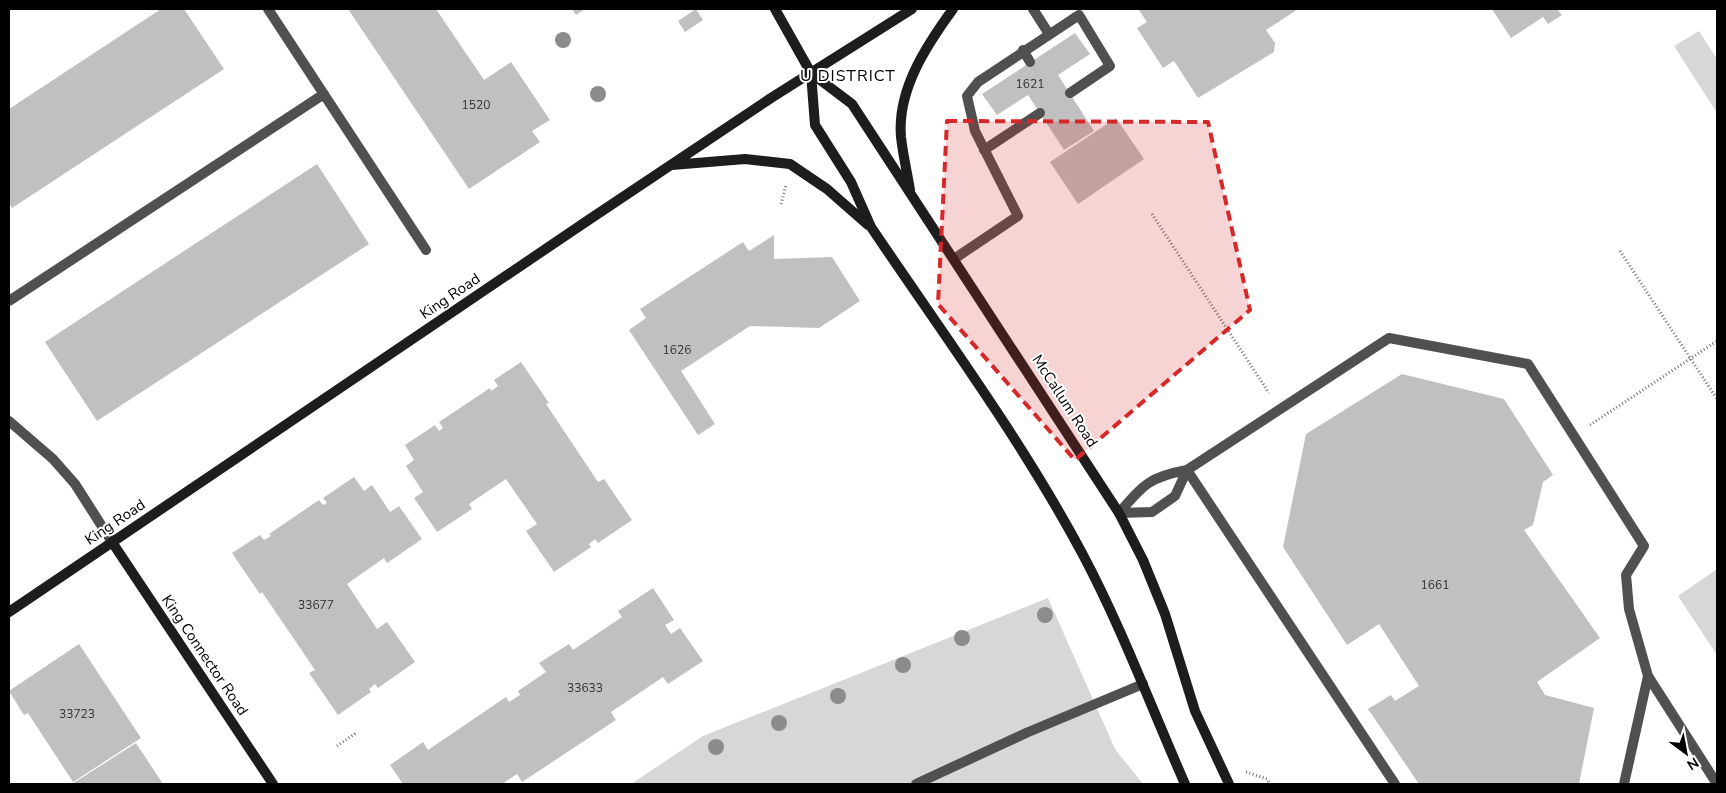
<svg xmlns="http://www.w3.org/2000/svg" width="1726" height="793" font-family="'Nunito Sans',sans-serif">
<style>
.green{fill:#d7d7d7}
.building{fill:#c0c0c0}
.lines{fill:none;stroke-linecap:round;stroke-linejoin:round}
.path{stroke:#727272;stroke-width:3;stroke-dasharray:1 2.5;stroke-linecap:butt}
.lane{stroke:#505050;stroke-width:10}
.secondary{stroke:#1d1d1d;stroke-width:10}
.tree{fill:#8c8c8c}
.marked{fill:#d62828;fill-opacity:0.2;stroke:#d62828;stroke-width:4;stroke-dasharray:10 6;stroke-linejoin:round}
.labels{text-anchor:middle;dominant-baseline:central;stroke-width:4;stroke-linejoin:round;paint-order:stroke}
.number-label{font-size:12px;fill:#303030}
.street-label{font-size:15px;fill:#000;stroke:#fff}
.neighbourhood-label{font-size:16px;letter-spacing:1px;fill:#000;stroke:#fff}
</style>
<rect width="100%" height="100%" fill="#fff"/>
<path class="green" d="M 1699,31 L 1717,59 L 1717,113 L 1674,46 Z
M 1717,569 L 1717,655 L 1678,596 Z
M 1048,598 L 1115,749 L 1143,784 L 631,784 L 703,736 Z"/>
<path class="building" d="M 161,9 L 184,9 L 224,69 L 12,208 L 9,202 L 9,109 Z
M 348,9 L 436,9 L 484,80 L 511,62 L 550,120 L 532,131 L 540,142 L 469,189 Z
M 572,9 L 585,9 L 576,15 Z
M 696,9 L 703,20 L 685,32 L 678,21 Z
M 1138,9 L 1298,9 L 1266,30 L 1275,43 L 1274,52 L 1198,98 L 1174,61 L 1163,68 L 1137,28 L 1147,22 Z
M 1492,9 L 1557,9 L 1562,15 L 1548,24 L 1543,17 L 1511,38 Z
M 1075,33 L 1090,54 L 1058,75 L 1094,131 L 1064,150 L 1028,95 L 997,115 L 982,94 Z
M 1116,118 L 1144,159 L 1078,204 L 1050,162 Z
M 317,164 L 369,244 L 97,421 L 45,342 Z
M 774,235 L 774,259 L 832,257 L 860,301 L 819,328 L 750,326 L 681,371 L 715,424 L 698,435 L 629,330 L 646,318 L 640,309 L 743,242 L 749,251 Z
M 521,362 L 549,403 L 546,404 L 598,482 L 604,479 L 632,520 L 598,543 L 595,539 L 589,544 L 591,547 L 554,572 L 526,531 L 537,524 L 506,479 L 469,504 L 472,509 L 437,532 L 414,498 L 423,492 L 406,466 L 414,460 L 405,445 L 435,425 L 439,431 L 443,428 L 439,422 L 490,388 L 491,391 L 494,389 L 498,386 L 494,380 Z
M 1402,374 L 1504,399 L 1553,475 L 1543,482 L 1533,525 L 1524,530 L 1600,638 L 1537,682 L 1545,695 L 1594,708 L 1579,784 L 1419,784 L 1368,709 L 1391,695 L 1395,701 L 1419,686 L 1379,624 L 1347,645 L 1283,547 L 1306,434 Z
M 354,477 L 364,491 L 372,485 L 390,512 L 399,506 L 422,539 L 387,563 L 384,558 L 347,584 L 377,629 L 387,622 L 415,662 L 378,688 L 375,684 L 369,689 L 371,692 L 338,715 L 309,673 L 315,670 L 262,592 L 260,594 L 232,553 L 260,535 L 264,540 L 271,536 L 269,534 L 319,500 L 323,505 L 327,503 L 323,498 Z
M 653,588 L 674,620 L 665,625 L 671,634 L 680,628 L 703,661 L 668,684 L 663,677 L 611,712 L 616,720 L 522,782 L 517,774 L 502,784 L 403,784 L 390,765 L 423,742 L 428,750 L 506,697 L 509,702 L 520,695 L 518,691 L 546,672 L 539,663 L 569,644 L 573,650 L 622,617 L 618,611 Z
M 79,644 L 141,738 L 73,782 L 28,713 L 24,715 L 9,691 Z
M 136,743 L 163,784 L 72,784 Z"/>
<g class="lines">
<path class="path" d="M 781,204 L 786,185
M 1152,214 L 1269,393
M 1620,251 L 1717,399
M 1590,425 L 1717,341
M 337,746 L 356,733
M 1246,772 L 1267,779 L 1270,784"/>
<path class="lane" d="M 268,9 L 426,250
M 1033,9 L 1049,34
M 1023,50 L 1030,62
M 984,150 L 1040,113
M 954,259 L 1018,216 L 975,131 L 967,96 L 978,82 L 1079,15 L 1110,66 L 1070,93
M 9,301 L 324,94
M 9,421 L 53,459 L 75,484 L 112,542
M 1187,470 L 1395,784
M 1119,513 C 1143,485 1149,477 1187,470 L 1389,338 L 1528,364 L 1644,546 L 1626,575 L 1629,609 L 1648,676 L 1717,784
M 1119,513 L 1152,512 L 1175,496 L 1187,470
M 916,784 L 1026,733 L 1143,684
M 1624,784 L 1648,676"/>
<path class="secondary" d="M 775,9 L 811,73 L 815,125 L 851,182 L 871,227 C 943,334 1021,439 1082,553 C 1122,628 1151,707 1185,784
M 811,73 L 852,104 L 1119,513 L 1143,560 L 1165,614 L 1195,711 L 1229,784
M 672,165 L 745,159 L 790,164 L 827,189 L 868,225
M 910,190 C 907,172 903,155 901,137 C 897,90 926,46 953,9
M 112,542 L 273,784
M 9,612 L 587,221 L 771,98 L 912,9"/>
</g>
<g class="tree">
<circle cx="563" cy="40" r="8"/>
<circle cx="598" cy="94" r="8"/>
<circle cx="1045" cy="615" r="8"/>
<circle cx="962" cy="638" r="8"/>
<circle cx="903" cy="665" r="8"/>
<circle cx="838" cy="696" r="8"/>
<circle cx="779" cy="723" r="8"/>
<circle cx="716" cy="747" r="8"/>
</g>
<path class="marked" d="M 947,121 L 1208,122 L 1250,310 L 1075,460 L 938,304 Z"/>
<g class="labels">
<g class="number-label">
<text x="1030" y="84">1621</text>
<text x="476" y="105">1520</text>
<text x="677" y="350">1626</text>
<text x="1435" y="585">1661</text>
<text x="316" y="605">33677</text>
<text x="585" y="688">33633</text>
<text x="77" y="714">33723</text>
</g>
<g class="street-label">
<text transform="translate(450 296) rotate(-34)">King Road</text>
<text transform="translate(1065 401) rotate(57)">McCallum Road</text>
<text transform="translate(115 522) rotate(-34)">King Road</text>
<text transform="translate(205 655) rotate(56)">King Connector Road</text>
</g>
<g class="neighbourhood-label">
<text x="848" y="76">U DISTRICT</text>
</g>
</g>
<rect width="1726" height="793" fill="none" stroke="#000000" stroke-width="20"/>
<g transform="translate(1686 753) rotate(148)" stroke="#ffffff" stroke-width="4" paint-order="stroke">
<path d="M0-4L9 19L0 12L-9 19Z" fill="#000000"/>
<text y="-8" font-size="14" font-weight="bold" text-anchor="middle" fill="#000000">N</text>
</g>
</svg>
